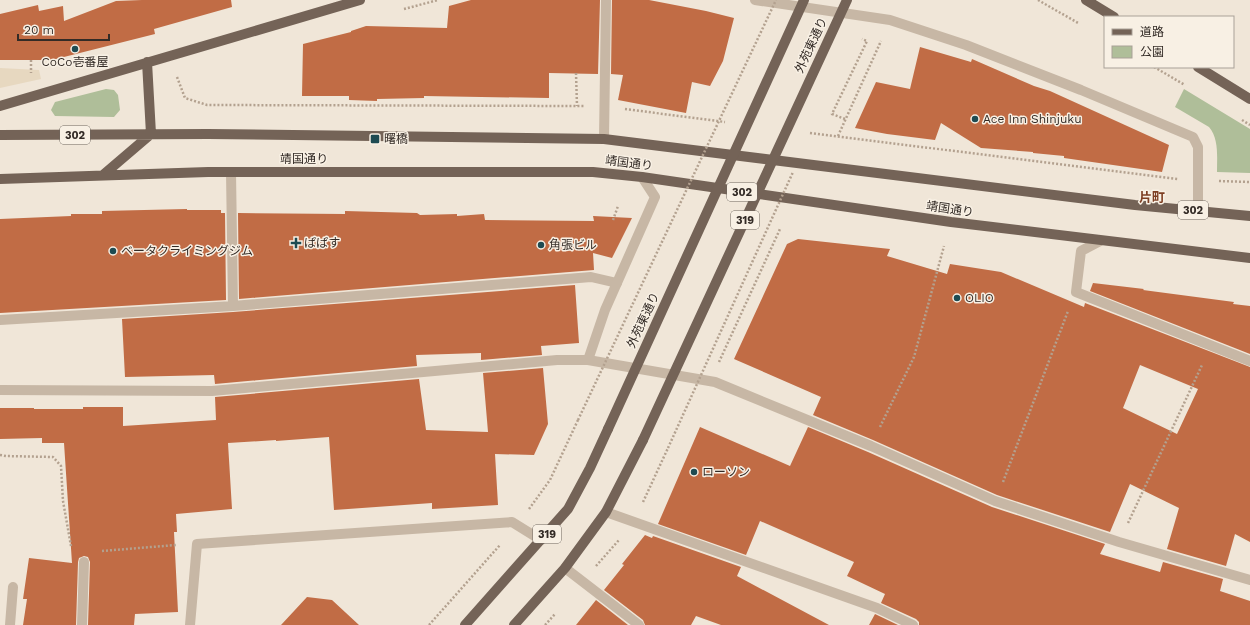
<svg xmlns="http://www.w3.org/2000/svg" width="1250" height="625" font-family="'Work Sans','Noto Sans JP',sans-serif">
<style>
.green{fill:#afbe99}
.plaza{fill:#e7d8c0}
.building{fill:#c16c45;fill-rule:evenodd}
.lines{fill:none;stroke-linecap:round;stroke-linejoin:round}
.path{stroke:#b3a18f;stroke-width:2.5;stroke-dasharray:2 2;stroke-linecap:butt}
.lane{stroke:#c7b7a5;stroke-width:10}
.street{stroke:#c7b7a5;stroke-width:10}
.primary{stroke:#746357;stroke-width:10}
.path-bridge{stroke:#b3a18f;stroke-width:2.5;stroke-dasharray:2 2;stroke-linecap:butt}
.primary-bridge{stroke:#746357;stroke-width:10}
.poi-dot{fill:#1e4b52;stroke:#f8f0e4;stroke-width:1.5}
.labels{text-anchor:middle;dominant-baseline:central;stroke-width:3;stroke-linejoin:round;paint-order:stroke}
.shield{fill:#f8f0e4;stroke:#6e665f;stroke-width:1}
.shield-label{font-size:11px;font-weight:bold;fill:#332b26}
.street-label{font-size:12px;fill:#332b26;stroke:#f8f0e4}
.poi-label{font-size:12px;fill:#332b26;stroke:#f8f0e4;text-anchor:start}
.neighbourhood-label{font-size:13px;font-weight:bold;fill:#7e3f23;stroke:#f8f0e4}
</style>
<rect width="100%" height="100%" fill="#f0e6d8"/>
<path class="green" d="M 106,89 L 114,90 L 118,95 L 120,110 L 114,117 L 55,116 L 51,110 L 55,102 Z
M 1184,89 L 1250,129 L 1250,173 L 1217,172 C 1217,156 1219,139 1209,127 L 1175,107 Z"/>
<path class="plaza" d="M 0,68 L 39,70 L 41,79 L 0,88 Z"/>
<path class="building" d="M 142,0 L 231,0 L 232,7 L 154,29 L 155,34 L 52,60 L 0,60 L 0,14 L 38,5 L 39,11 L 63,6 L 64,21 L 116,1 Z
M 471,0 L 600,0 L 598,74 L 549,73 L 549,98 L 424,96 L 424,98 L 377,99 L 377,101 L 349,100 L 349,96 L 302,96 L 303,44 L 351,32 L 351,31 L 366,26 L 447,28 L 449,6 Z
M 612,0 L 649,0 L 706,11 L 734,18 L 723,61 L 710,86 L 692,82 L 686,113 L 618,100 L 623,75 L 611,74 Z
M 920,47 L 971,62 L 972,59 L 1034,86 L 1050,91 L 1169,145 L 1162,172 L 1064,158 L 1064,156 L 1033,153 L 1033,152 L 981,148 L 941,123 L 935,140 L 887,134 L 855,128 L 876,82 L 910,89 Z
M 187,209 L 187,210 L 221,210 L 221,213 L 225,213 L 226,300 L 0,313 L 0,219 L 71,216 L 71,214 L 102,214 L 102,211 Z
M 345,211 L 417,213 L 420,215 L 457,214 L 457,216 L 484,214 L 485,220 L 594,221 L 593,216 L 632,218 L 612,258 L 593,253 L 594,270 L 239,299 L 238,213 L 345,214 Z
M 798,239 L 890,249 L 887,256 L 947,274 L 950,264 L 1001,272 L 1084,307 L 1085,303 L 1250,367 L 1250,542 L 1235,534 L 1226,566 L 1167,549 L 1179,508 L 1130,484 L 1110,532 L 997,495 L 873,440 L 813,415 L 821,397 L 734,359 L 787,244 ZM 1140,365 L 1198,389 L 1177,434 L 1123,408 Z
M 1093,283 L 1144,289 L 1143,290 L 1234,302 L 1233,304 L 1250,306 L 1250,354 L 1090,291 Z
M 575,285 L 579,343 L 541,346 L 542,355 L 481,360 L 481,353 L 416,355 L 417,366 L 215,384 L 214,375 L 125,377 L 122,319 L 233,312 Z
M 543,368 L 548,424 L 534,455 L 495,454 L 498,505 L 432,509 L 432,503 L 334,510 L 329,437 L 276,441 L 276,440 L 228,443 L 232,509 L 176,514 L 177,532 L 174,532 L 178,612 L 135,614 L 134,625 L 88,625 L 90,562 L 88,557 L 84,556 L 79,558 L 78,562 L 76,625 L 23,625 L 27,599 L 23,599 L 29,558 L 72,563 L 64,443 L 42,443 L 42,438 L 0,439 L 0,408 L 34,408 L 34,409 L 83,409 L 83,407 L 123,407 L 123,426 L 216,420 L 215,397 L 419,379 L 426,430 L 488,432 L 483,373 Z
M 700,427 L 790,466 L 808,427 L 868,452 L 992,507 L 1105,544 L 1100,554 L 1160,572 L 1163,562 L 1223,579 L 1220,591 L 1250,601 L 1250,625 L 919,625 L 919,622 L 916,619 L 881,603 L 885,594 L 847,576 L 854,562 L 760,521 L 746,555 L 658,524 Z
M 645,535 L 652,538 L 653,536 L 741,567 L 737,576 L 829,625 L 721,625 L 696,616 L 691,625 L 645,625 L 643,620 L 604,590 L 624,565 L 622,564 Z
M 307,597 L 332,600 L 359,625 L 281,625 Z
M 596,600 L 628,625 L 576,625 Z
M 875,614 L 898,625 L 869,625 Z"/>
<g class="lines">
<path class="path" d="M 1038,0 L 1078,23
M 404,9 L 438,0
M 31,60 L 31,73
M 1154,67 L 1185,85
M 576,73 L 577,106
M 177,77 L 185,98 L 207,105 L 584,106
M 625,109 L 725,122
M 845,119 L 832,114 L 867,41 L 862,39
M 1242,120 L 1250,125
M 810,133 L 1178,179
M 838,136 L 881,41
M 1219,181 L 1250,182
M 613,220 L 618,206
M 719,362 L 780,229
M 880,427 L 914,357 L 944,246
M 0,455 L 6,456 L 53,457 L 61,466 L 63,501 L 71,546
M 1003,482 L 1068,311
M 643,502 L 668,448
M 529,509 L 550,480 L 578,420
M 1128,523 L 1202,365
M 102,551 L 176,545
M 596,566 L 619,540
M 429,625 L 500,545
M 545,625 L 555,614"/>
<path class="lane" d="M 231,172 L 233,306
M 0,320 L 233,306 L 591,277 L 617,283
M 565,568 L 639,625
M 10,625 L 13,587
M 82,625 L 84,562"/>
<path class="street" d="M 755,0 L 890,20 L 966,45 L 1081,90 L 1193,137 L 1198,147 L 1198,211
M 604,139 L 606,0
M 1100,241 L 1081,251 L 1076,292 L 1250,361
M 588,360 L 605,310 L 655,197 L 642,177
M 0,390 L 212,391 L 557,360 L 588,360 L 715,382 L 871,446 L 995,501 L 1119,542 L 1250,580
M 606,512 L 877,608 L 913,625
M 190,625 L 197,544 L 512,522 L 541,540"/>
<path class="primary" d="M 1086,0 L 1114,17
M 147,62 L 151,134
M 1198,67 L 1250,99
M 0,106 L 360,0
M 0,135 L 208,134 L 604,139 L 1135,205 L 1250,216
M 103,175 L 151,134
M 0,179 L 208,172 L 593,172 L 642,177 L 951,222 L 1250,258
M 465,625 L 568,509 L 590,468 L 608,429
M 514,625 L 565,568 L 606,512 L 643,440"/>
<path class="path-bridge" d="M 578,420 L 776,0
M 668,448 L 793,172"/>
<path class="primary-bridge" d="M 608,429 L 804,0
M 643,440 L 847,0"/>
</g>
<g class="poi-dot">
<circle cx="75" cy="49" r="4"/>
<circle cx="975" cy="119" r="4"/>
<rect x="370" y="134" width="10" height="10" rx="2"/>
<path d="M294 237h4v4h4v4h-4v4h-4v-4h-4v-4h4z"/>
<circle cx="541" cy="245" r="4"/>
<circle cx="113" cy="251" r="4"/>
<circle cx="957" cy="298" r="4"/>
<circle cx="694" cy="472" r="4"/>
</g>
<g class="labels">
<g class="shield">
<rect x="60" y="126" width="30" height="18" rx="3"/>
<rect x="727" y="183" width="30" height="18" rx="3"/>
<rect x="1178" y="201" width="30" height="18" rx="3"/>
<rect x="731" y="211" width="28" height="18" rx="3"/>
<rect x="533" y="525" width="28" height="18" rx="3"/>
</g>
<g class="shield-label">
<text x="75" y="135">302</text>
<text x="742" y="192">302</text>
<text x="1193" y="210">302</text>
<text x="745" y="220">319</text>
<text x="547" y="534">319</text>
</g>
<g class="street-label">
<text transform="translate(811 45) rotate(-65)">外苑東通り</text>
<text x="304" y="159">靖国通り</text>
<text transform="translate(629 163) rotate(7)">靖国通り</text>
<text transform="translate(950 209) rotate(8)">靖国通り</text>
<text transform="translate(643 320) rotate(-65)">外苑東通り</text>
</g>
<g class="poi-label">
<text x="75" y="62" text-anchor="middle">CoCo壱番屋</text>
<text x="983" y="119">Ace Inn Shinjuku</text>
<text x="384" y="139">曙橋</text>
<text x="304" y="243">ぱぱす</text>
<text x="549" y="245">角張ビル</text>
<text x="121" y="251">ベータクライミングジム</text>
<text x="965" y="298">OLIO</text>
<text x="702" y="472">ローソン</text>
</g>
<g class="neighbourhood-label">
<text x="1152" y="197">片町</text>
</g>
</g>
<rect x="1104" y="16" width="130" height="52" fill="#f8f0e4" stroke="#a9a198"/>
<rect x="1112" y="29" width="20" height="6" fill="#746357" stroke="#a9a198"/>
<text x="1140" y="36" font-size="12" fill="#332b26">道路</text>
<rect x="1112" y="46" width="20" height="12" fill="#afbe99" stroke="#a9a198"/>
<text x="1140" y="56" font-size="12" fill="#332b26">公園</text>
<path d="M18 34v6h91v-6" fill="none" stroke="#332b26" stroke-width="2"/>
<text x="24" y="34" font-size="12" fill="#332b26" stroke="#f8f0e4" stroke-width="3" paint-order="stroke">20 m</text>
</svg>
